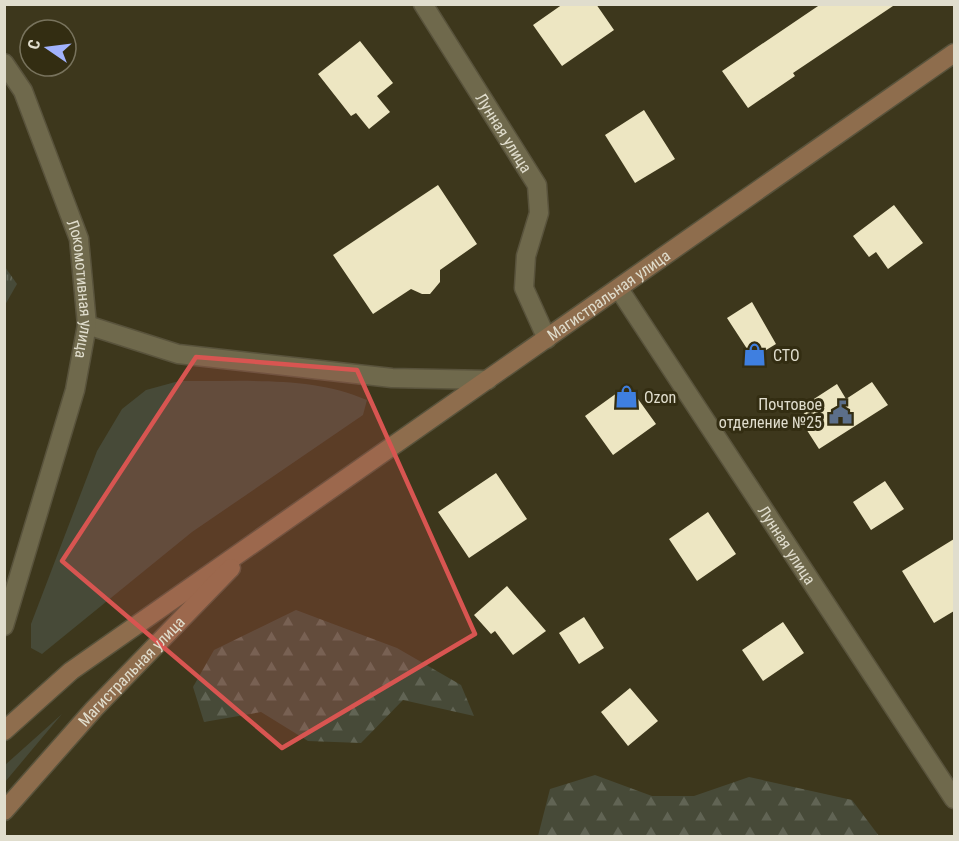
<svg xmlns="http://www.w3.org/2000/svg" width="959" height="841" font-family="'Roboto Condensed',sans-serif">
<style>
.grass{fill:#474a38}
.forest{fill:url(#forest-firs)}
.park{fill:url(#park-tufts)}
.building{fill:#ede6c2}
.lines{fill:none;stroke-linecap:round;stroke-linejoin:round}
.lane-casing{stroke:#59533c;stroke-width:21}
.street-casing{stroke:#59533c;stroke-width:21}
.secondary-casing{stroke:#59533c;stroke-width:21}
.lane{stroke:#6f694c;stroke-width:18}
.street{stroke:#6f694c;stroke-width:18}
.secondary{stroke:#8e6d4d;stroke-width:18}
.marked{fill:#d85551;fill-opacity:0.2;stroke:#d85551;stroke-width:4.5;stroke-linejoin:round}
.labels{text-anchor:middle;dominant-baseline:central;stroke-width:6;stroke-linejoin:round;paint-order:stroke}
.street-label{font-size:16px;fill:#e0ddcd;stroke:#332d12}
.poi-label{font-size:16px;fill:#e0ddcd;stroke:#332d12;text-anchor:start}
</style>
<defs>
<pattern id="forest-firs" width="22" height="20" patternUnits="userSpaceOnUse" patternTransform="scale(1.5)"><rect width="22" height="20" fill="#474a38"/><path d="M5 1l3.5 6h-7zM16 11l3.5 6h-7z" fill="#616454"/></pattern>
<pattern id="park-tufts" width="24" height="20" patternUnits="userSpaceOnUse" patternTransform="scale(1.5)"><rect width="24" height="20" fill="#474a38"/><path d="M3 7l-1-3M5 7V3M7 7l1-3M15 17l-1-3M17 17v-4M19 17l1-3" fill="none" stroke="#616454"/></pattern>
</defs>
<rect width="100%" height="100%" fill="#3d371c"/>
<path class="grass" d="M 179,381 C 240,382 311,375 367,400 L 363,415 L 192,532 L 42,654 L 31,648 L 31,624 L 97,451 L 122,409 L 146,390 Z
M 62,714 L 5,782 L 5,765 Z"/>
<path class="forest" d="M 296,610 L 397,648 L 461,685 L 474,716 L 403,700 L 361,743 L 308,741 L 261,712 L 204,722 L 193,687 L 214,650 Z
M 595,775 L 652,796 L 694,796 L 749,777 L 852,800 L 879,836 L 538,836 L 550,789 Z"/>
<path class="park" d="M 5,267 L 17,284 L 5,305 L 4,267 Z"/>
<path class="building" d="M 563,4 L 596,4 L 614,30 L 562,66 L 533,25 Z
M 821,4 L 896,4 L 793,73 L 795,76 L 748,108 L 722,71 Z
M 360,41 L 393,83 L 377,96 L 390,112 L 369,129 L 356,113 L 351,116 L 318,74 Z
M 644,110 L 675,159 L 635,183 L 605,135 Z
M 438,185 L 477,244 L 440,270 L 440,282 L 430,294 L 422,294 L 411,289 L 373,314 L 333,255 Z
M 894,205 L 923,243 L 888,269 L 876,252 L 869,257 L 853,236 Z
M 752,302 L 776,344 L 753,358 L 727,318 Z
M 872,382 L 888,405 L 819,449 L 801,421 L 807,418 L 800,408 L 837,384 L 846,399 Z
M 628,385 L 656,424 L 613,455 L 585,416 Z
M 496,473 L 527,519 L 469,558 L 438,512 Z
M 885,481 L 904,509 L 871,530 L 853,502 Z
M 708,512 L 736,554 L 697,581 L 669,539 Z
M 954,539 L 954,611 L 934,623 L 902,571 Z
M 507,586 L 546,631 L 513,655 L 495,631 L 491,634 L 474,615 Z
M 584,617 L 604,648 L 579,664 L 559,633 Z
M 783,622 L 804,653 L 763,681 L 742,650 Z
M 630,688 L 658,721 L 628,746 L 601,712 Z"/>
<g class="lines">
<defs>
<path id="lane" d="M 87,325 L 178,354 L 392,378 L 488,380"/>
<g id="street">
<path id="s1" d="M 423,4 L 537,185 L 539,213 L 526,256 L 524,288 L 547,339"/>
<path id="s2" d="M 4,63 L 23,91 L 79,239 L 87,325 L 75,390 L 4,626"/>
<path id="s3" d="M 619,289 L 954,799"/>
</g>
<g id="secondary">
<path id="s4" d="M 4,731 L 71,671 L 954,53"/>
<path id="s5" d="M 4,811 L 94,709 L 231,568"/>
</g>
</defs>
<use href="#lane" class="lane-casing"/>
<use href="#street" class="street-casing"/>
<use href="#secondary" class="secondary-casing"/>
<use href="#lane" class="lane"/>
<use href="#street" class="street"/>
<use href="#secondary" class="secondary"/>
</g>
<path class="marked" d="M 196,357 L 357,370 L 475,634 L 282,748 L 62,561 Z"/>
<defs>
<symbol id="shop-bare" viewBox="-9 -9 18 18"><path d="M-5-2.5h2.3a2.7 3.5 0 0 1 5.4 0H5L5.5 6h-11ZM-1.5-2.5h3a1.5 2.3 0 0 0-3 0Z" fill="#3f7fe0" stroke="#332d12" stroke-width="2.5" paint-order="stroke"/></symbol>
<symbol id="civic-bare" viewBox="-9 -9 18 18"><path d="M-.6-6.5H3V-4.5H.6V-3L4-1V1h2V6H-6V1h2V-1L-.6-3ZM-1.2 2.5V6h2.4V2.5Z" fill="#5c6f8a" stroke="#332d12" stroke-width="2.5" paint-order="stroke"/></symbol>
</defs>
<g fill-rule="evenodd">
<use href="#shop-bare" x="738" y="338" width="33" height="33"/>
<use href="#shop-bare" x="610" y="380" width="33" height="33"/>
<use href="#civic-bare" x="824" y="396" width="33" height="33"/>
</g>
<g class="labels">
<g class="street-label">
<text stroke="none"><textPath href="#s1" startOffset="152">Лунная улица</textPath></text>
<text stroke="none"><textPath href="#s2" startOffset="242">Локомотивная улица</textPath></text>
<text stroke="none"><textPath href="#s4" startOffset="746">Магистральная улица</textPath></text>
<text stroke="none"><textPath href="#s3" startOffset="306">Лунная улица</textPath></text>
<text stroke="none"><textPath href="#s5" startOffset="189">Магистральная улица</textPath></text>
</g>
<g class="poi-label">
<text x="773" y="355">СТО</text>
<text x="644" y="397">Ozon</text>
<text x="822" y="404" text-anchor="end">Почтовое<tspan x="822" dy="18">отделение №25</tspan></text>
</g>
</g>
<rect width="959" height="841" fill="none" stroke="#e0ddcd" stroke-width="12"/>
<g transform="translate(48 48) rotate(284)"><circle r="28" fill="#332d12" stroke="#78735d" stroke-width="1.5"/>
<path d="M0-4.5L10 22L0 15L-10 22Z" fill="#a1b2fd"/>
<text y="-9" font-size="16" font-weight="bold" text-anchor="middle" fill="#e0ddcd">С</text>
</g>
</svg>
